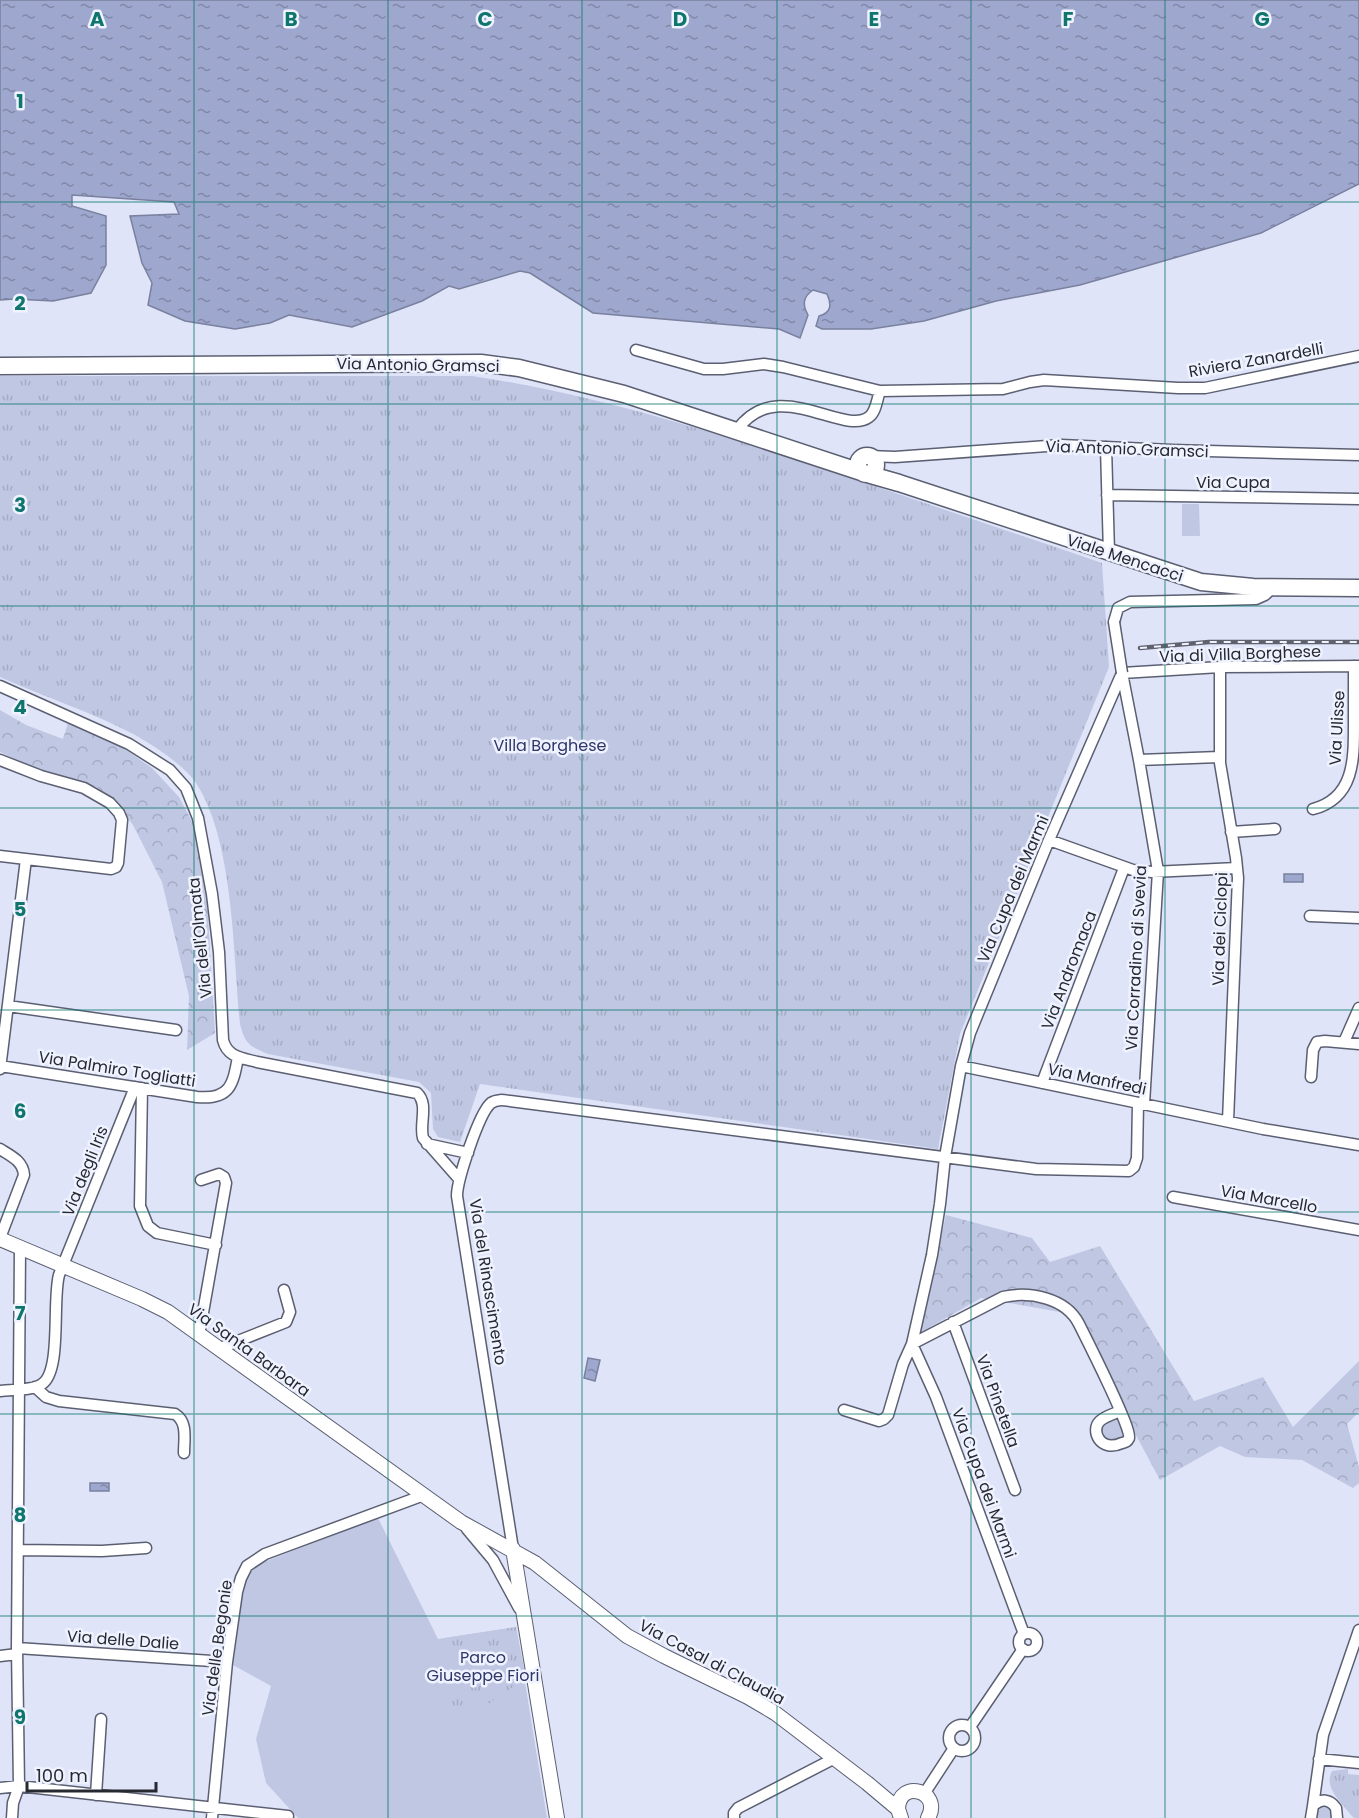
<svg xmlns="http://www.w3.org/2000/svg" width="1359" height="1818" font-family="Poppins,sans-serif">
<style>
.grass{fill:#c0c7e3}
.forest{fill:url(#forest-crowns)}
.park{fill:url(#park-tufts)}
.water{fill:url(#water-ripples);stroke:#7a819e;stroke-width:1.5}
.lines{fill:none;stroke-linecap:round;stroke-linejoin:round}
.street-casing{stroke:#5b5f71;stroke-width:13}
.secondary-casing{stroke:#5b5f71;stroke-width:16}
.primary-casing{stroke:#5b5f71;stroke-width:19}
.street{stroke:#fff;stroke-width:10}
.secondary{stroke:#fff;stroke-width:14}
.primary{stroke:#fff;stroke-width:16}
.rail-casing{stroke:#5f616d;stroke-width:4.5}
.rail{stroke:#eff2ff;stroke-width:2;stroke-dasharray:7;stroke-linecap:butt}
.street-bridge-casing{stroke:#5b5f71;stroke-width:13;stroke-linecap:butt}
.street-bridge{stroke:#fff;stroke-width:10}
.grid{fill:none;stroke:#0f766e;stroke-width:1.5;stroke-opacity:0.55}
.labels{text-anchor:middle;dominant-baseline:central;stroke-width:5;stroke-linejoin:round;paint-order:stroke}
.street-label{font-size:16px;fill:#272931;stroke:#eff2ff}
.park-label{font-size:16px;fill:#2f3769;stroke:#eff2ff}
.grid-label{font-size:20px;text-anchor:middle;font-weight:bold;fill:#0f766e;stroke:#eff2ff;stroke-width:5;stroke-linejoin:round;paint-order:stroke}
</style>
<defs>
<pattern id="forest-crowns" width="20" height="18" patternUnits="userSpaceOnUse" patternTransform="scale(1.5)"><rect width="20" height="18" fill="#c0c7e3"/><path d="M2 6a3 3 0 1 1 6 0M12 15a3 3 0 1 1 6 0" fill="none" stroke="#a5abc3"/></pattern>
<pattern id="park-tufts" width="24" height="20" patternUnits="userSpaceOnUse" patternTransform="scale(1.5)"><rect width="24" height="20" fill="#c0c7e3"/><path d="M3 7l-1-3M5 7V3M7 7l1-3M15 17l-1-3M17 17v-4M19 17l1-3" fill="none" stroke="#a5abc3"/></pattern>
<pattern id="water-ripples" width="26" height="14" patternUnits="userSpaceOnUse" patternTransform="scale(1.5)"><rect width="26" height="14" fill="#9ea7cd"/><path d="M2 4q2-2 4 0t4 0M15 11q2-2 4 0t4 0" fill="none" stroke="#8188a7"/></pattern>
</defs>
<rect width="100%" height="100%" fill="#dfe4f9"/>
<path class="grass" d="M 1182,504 L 1199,504 L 1200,536 L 1182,536 Z
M 1116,1419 L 1119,1420 L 1125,1435 L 1111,1443 L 1106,1441 L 1100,1430 L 1102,1426 Z
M 378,1518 L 438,1639 L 516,1627 L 547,1818 L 298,1818 L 266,1783 L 256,1739 L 271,1686 L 233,1665 L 244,1579 L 259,1564 Z
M 1322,1806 L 1327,1807 L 1331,1810 L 1331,1818 L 1317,1818 L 1317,1809 Z"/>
<path class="forest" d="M 0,710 L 26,725 L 63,739 L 68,723 L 106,736 L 152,768 L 179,797 L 197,831 L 206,883 L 215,1033 L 187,1050 L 189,996 L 162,882 L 133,825 L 117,804 L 97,787 L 34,768 L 0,752 Z
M 946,1215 L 1032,1238 L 1050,1262 L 1100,1246 L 1194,1401 L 1263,1377 L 1293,1427 L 1359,1361 L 1359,1412 L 1347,1424 L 1359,1467 L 1359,1483 L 1353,1488 L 1302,1460 L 1245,1457 L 1220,1446 L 1160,1480 L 1071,1314 L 981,1298 L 918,1334 Z"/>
<path class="park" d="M 0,376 L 472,376 C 596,394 717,433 836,473 C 925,503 1014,533 1102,563 L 1109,667 L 960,1034 L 938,1149 L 480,1084 L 460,1142 L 438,1137 L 433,1129 L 431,1093 L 419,1082 L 268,1054 C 249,1046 245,1044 240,1024 C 233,954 234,841 196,783 C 184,765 153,745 135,735 C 92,712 44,697 0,677 Z
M 516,1627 L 526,1678 L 471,1716 C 461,1718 456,1719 449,1711 L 445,1638 Z
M 1348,1769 L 1348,1774 L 1359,1775 L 1359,1818 L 1354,1818 L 1351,1815 C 1341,1802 1323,1787 1332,1771 Z"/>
<path class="water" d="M 0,0 L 1359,0 L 1359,184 L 1261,233 L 1080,285 L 996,301 L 924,321 L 871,329 L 822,329 L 816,326 L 819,316 C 831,313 832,305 827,294 L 813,290 C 803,297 802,304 808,315 L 800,338 L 779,329 L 593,313 L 530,273 L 520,271 L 459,289 L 449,286 L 422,301 L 352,327 L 289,315 L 270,323 L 235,329 L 185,321 L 148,305 L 152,283 L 142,263 L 130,216 L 179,214 L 174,202 L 72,195 L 72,206 L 106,216 L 106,265 L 91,293 L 53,301 L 14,299 L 0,300 Z
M 1284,874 L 1303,874 L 1303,882 L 1284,882 Z
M 588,1358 L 600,1360 L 595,1381 L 584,1378 Z
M 90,1483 L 109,1483 L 109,1491 L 90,1491 Z"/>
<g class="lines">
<defs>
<path id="street" d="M 636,350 L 704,369 L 723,369 L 764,364 L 783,367 L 880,391 L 1003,389 L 1030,382 L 1044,380 L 1178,388 L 1205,388 L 1359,356
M 737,430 C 777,374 843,437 869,417 C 876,412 877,399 880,391
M 1106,447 L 1109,553
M 868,456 L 895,457 L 1061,445 L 1171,450 L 1359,455
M 1107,495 L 1359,499
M 1114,622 L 1118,608 L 1130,602 L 1256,599 L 1265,595 L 1272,588
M 1220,667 L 1220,763 L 1236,858 L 1238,878 L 1228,1121
M 1122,673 L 1139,760 L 1158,871 L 1144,1104
M 1122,673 L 1220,667 L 1359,666
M 0,686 L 129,744 L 170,770 L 186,788 L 198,818 L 212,894 L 219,952 L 223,1040 C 227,1057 242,1058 257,1062 L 417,1093 C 429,1104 419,1124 423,1138 L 459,1179
M 0,760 L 41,776 L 84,788 L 110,803 L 119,813 L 122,820 L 118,863 L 116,867 L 111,869 L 0,856
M 1139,760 L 1219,757
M 1313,809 C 1355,798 1354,758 1354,723 C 1354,704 1354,685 1354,666
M 1231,832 L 1275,829
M 1049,840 L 1133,870 L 1152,872 L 1237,868
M 1310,916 L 1359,918
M 8,1006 L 176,1030
M 1344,1042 L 1359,1008
M 0,1066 L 197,1097 C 230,1100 233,1085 238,1057
M 961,1066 L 1263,1129 L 1359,1145
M 0,1069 L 26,859
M 1311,1077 L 1313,1050 L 1317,1042 L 1325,1041 L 1359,1044
M 1042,1083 L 1124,868
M 142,1088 L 140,1206 L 148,1226 L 157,1233 L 216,1245
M 427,1144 L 468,1153
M 0,1149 C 11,1156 23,1161 24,1175 L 0,1238
M 1173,1197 L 1359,1230
M 953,1322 L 1015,1490
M 199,1335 L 226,1183 L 224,1177 L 219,1174 L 201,1180
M 218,1349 L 286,1322 L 290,1312 L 284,1290
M 35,1387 L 46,1397 L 59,1401 L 175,1414 C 188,1422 184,1439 184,1453
M 0,1391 C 12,1389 32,1391 42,1384 C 62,1371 52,1300 59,1275 L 135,1087
M 844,1410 L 879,1421 L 884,1419 L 888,1415 L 903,1364 L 912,1344 L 932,1255 L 940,1204 L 945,1157 L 961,1066 L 970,1033 L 1049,840 L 1122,673
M 467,1529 L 493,1560 L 519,1608
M 513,1549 L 457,1196 C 457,1180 479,1113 491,1103 C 497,1099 503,1100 510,1101 L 1036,1169 L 1129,1171 L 1134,1167 L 1137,1158 L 1138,1103
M 18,1550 L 102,1551 L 146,1548
M1019 1642a9 9 0 1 1 18 0a9 9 0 1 1-18 0Z
M 1024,1634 L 936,1397 L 912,1344 L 1003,1297 C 1030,1291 1066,1298 1079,1324 C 1086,1338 1133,1431 1129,1438 C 1127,1442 1126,1442 1122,1443 C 1100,1453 1090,1430 1100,1421 C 1105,1416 1114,1414 1120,1411
M 17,1648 L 227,1662
M 0,1656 L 17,1654
M949 1738a13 13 0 1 1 26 0a13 13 0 1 1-26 0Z
M 970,1727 L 1023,1649
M 1319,1759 L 1359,1763
M 0,1788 L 19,1786 L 288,1816
M 924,1794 L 954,1748
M 96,1795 L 101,1719
M 1313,1806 L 1323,1735 L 1359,1630
M 12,1818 L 13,1803 L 19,1786 L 17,1648 L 20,1248
M 212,1818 L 227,1662 L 237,1592 L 241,1578 L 247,1566 L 265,1554 L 424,1495
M 734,1818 L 734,1813 L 738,1808 L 835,1758
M 1311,1818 L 1313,1806 C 1321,1798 1330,1799 1336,1808 L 1337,1818"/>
<path id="secondary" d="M 0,1239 L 142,1299 L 168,1312 L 461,1522 L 535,1563 L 627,1636 L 664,1656 L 748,1697 L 775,1713 L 867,1783 L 898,1809 L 901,1818
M 513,1549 L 557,1818
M 898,1809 C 899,1778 943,1791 928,1818"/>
<path id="primary" d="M 0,366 L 481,363 L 519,368 L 624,394 L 861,472
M858 465a9 9 0 1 1 18 0a9 9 0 1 1-18 0Z
M 864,473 L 899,483 L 1201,582 L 1253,587 L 1359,588"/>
</defs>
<use href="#street" class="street-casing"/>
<use href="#secondary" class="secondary-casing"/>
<use href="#primary" class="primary-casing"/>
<use href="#street" class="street"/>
<use href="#secondary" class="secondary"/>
<use href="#primary" class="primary"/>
<defs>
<path id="rail" d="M 1140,648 L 1209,642 L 1359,642"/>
</defs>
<use href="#rail" class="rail-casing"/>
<use href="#rail" class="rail"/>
<defs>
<path id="street-bridge" d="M 1114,622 L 1122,673"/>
</defs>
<use href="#street-bridge" class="street-bridge-casing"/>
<use href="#street-bridge" class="street-bridge"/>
</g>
<path class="grid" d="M 194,0 L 194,1818M 388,0 L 388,1818M 582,0 L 582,1818M 777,0 L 777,1818M 971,0 L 971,1818M 1165,0 L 1165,1818M 0,202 L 1359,202M 0,404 L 1359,404M 0,606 L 1359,606M 0,808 L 1359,808M 0,1010 L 1359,1010M 0,1212 L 1359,1212M 0,1414 L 1359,1414M 0,1616 L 1359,1616"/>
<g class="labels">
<g class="street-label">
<text transform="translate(1256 360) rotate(-10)">Riviera Zanardelli</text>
<text transform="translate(418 365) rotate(1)">Via Antonio Gramsci</text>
<text transform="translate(1127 449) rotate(2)">Via Antonio Gramsci</text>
<text x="1233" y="482">Via Cupa</text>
<text transform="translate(1125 558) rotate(18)">Viale Mencacci</text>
<text transform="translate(1240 654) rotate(-2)">Via di Villa Borghese</text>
<text transform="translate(1337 728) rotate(-87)">Via Ulisse</text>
<text transform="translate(1013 889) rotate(-67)">Via Cupa dei Marmi</text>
<text transform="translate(1220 929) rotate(-88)">Via dei Ciclopi</text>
<text transform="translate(200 938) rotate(-96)">Via dell'Olmata</text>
<text transform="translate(1136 958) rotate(-87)">Via Corradino di Svevia</text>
<text transform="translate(1069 970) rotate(-69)">Via Andromaca</text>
<text transform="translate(117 1069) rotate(9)">Via Palmiro Togliatti</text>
<text transform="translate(1097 1079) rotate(12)">Via Manfredi</text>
<text transform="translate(85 1171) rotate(-68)">Via degli Iris</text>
<text transform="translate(1269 1199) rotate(10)">Via Marcello</text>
<text transform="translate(488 1282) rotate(81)">Via del Rinascimento</text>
<text transform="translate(249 1350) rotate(36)">Via Santa Barbara</text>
<text transform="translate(998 1401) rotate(70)">Via Pinetella</text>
<text transform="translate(984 1483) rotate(70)">Via Cupa dei Marmi</text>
<text transform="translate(123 1640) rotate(4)">Via delle Dalie</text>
<text transform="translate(217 1648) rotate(-82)">Via delle Begonie</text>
<text transform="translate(712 1662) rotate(28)">Via Casal di Claudia</text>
</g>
<g class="park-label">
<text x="550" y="745">Villa Borghese</text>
<text x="483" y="1657">Parco<tspan x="483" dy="18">Giuseppe Fiori</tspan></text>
</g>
</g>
<g class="grid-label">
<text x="97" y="26">A</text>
<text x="291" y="26">B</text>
<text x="485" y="26">C</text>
<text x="680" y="26">D</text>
<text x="874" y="26">E</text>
<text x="1068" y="26">F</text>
<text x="1262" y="26">G</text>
<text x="20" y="108">1</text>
<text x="20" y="310">2</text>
<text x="20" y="512">3</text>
<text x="20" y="714">4</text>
<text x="20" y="916">5</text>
<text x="20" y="1118">6</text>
<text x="20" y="1320">7</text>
<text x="20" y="1522">8</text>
<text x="20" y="1724">9</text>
</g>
<path d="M27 1782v9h129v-9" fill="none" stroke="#272931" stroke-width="3"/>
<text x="36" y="1782" font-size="18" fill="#272931" stroke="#eff2ff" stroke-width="4.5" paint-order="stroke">100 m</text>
</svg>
